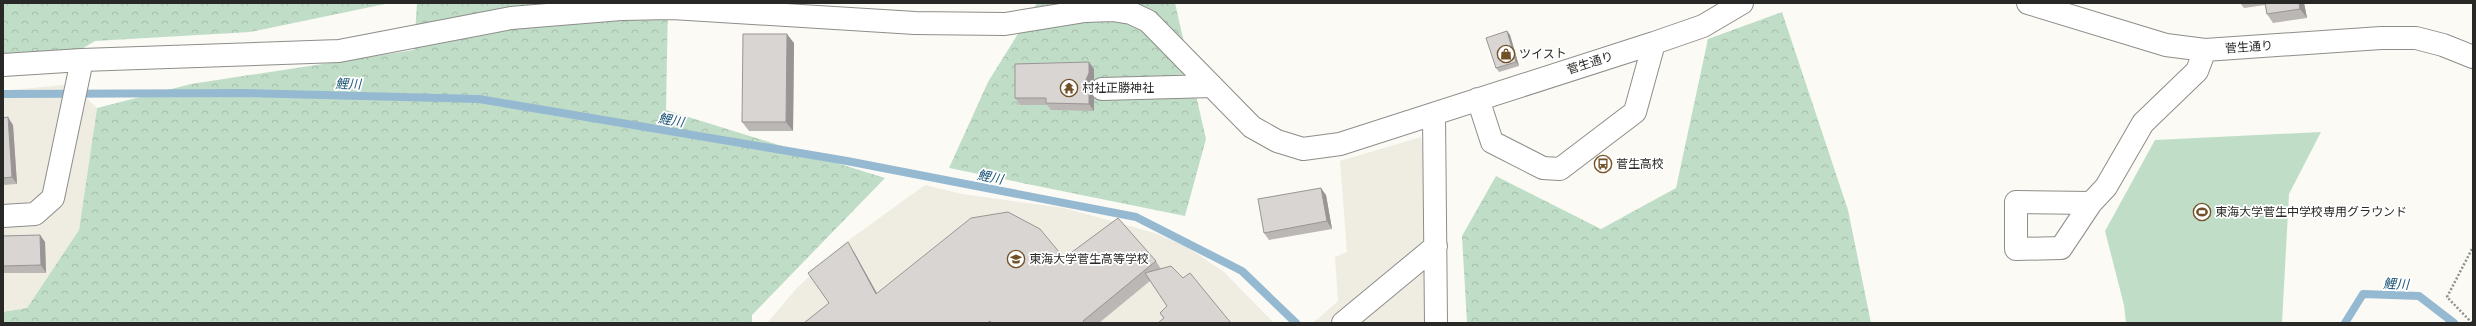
<svg xmlns="http://www.w3.org/2000/svg" width="2476" height="326" font-family="Rubik,'Noto Sans JP',sans-serif">
<style>
.built{fill:#efede1}
.forest{fill:url(#forest-crowns)}
.pitch{fill:#c0dec7}
.lines{fill:none;stroke-linecap:round;stroke-linejoin:round}
.stream{stroke:#96b9d2;stroke-width:8}
.minor-casing{stroke:#8e8d8a;stroke-width:24}
.path{stroke:#8f8f8c;stroke-width:2.5;stroke-dasharray:2 2;stroke-linecap:butt}
.minor{stroke:#fff;stroke-width:22}
.wall{fill:#bbb7b5}
.shaded-wall{fill:#989594}
.building{fill:#d9d5d3;stroke:#989594}
.labels{text-anchor:middle;dominant-baseline:central;stroke-width:3.5;stroke-linejoin:round;paint-order:stroke}
.street-label{font-size:12px;fill:#282826;stroke:#fff}
.poi-label{font-size:12px;fill:#282826;stroke:#fff;text-anchor:start}
.water-label{font-size:13px;font-style:italic;fill:#1d577a;stroke:#fff}
</style>
<defs>
<pattern id="forest-crowns" width="20" height="18" patternUnits="userSpaceOnUse"><rect width="20" height="18" fill="#c0dec7"/><path d="M2 6a3 3 0 1 1 6 0M12 15a3 3 0 1 1 6 0" fill="none" stroke="#a5beab"/></pattern>
</defs>
<rect width="100%" height="100%" fill="#fbfaf5"/>
<path class="built" d="M 72,84 L 97,108 L 79,230 L 27,308 L 3,312 L 3,91 Z
M 1421,137 L 1441,323 L 1313,323 L 1338,301 L 1335,257 L 1347,252 L 1340,161 Z
M 925,185 L 962,194 L 1064,208 L 1155,233 L 1187,247 L 1224,272 L 1274,323 L 767,323 L 796,289 L 842,245 Z"/>
<path class="forest" d="M 3,3 L 390,3 L 250,32 L 95,41 L 60,62 L 3,70 Z
M 417,3 L 668,3 L 666,110 L 885,178 L 752,315 L 752,323 L 3,323 L 3,312 L 27,308 L 79,230 L 97,108 L 191,84 L 414,50 Z
M 1037,3 L 1175,3 L 1206,139 L 1185,216 L 949,168 L 988,82 Z
M 1782,12 L 1848,210 L 1871,323 L 1467,323 L 1462,236 L 1496,176 L 1601,229 L 1676,188 L 1708,39 Z"/>
<path class="pitch" d="M 2321,132 L 2289,194 L 2282,323 L 2126,323 L 2124,305 L 2105,231 L 2155,140 Z"/>
<g class="lines">
<path class="stream" d="M 3,94 L 245,93 L 479,99 L 847,161 L 1136,217 L 1242,271 L 1296,323
M 2345,323 L 2363,294 L 2419,296 L 2454,323"/>
<defs>
<path id="minor" d="M 2028,3 L 2166,45 L 2205,50 L 2381,38 L 2416,38 L 2443,45 L 2473,57
M 3,65 L 82,60 L 339,51 L 511,18 L 621,9 L 672,8 L 915,23 L 1005,24 L 1085,11 L 1112,10 L 1131,13 L 1148,21 L 1252,127 L 1277,141 L 1303,149 L 1340,144 L 1654,43 L 1703,26 L 1742,3
M 1102,89 L 1212,86
M 1478,99 L 1492,142 L 1543,168 L 1560,169 L 1635,112 L 1654,43
M 1434,115 L 1436,323
M 2091,203 L 2016,202 L 2016,249 L 2061,248 L 2091,203 L 2106,187 L 2143,123 L 2197,71 L 2205,50
M 3,216 L 35,214 L 53,198 L 82,60
M 1343,323 L 1436,246"/>
</defs>
<use href="#minor" class="minor-casing"/>
<path class="path" d="M 2472,323 L 2447,297 L 2473,247"/>
<use href="#minor" class="minor"/>
</g>
<path class="wall" d="M 2240,3 L 2304,3 L 2307,18 L 2273,23 L 2267,14 L 2265,5 L 2244,8 Z
M 1507,31 L 1510,35 L 1519,66 L 1499,72 L 1496,68 Z
M 794,43 L 793,131 L 749,131 L 742,122 Z
M 1094,69 L 1094,80 L 1090,89 L 1094,98 L 1094,111 L 1051,110 L 1047,105 L 1020,105 L 1015,98 Z
M 3,118 L 13,125 L 17,184 L 3,185 Z
M 1326,195 L 1332,229 L 1269,240 L 1264,233 Z
M 40,235 L 45,242 L 46,273 L 3,273 L 3,236 Z
M 854,252 L 877,294 L 1064,258 L 1156,261 L 1161,269 L 1183,278 L 1164,319 L 1160,313 L 1167,306 L 1150,281 L 1099,323 L 804,323 L 829,303 Z"/>
<path class="shaded-wall" d="M 2299,3 L 2304,3 L 2307,18 L 2300,9 Z
M 1507,31 L 1510,35 L 1519,66 L 1516,62 Z
M 787,34 L 794,43 L 793,131 L 786,122 Z
M 1089,62 L 1094,69 L 1094,80 L 1090,89 L 1094,98 L 1094,111 L 1089,104 L 1085,82 Z
M 8,117 L 13,125 L 17,184 L 12,177 Z
M 1321,188 L 1326,195 L 1332,229 L 1327,221 Z
M 40,235 L 45,242 L 46,273 L 41,265 Z
M 848,242 L 854,252 L 883,304 L 876,294 Z"/>
<path class="building" d="M 2265,3 L 2299,3 L 2300,9 L 2267,14 Z
M 1507,31 L 1516,62 L 1496,68 L 1486,38 Z
M 743,34 L 787,34 L 786,122 L 742,122 Z
M 1089,62 L 1089,73 L 1085,82 L 1089,91 L 1089,104 L 1046,103 L 1046,98 L 1015,98 L 1015,64 Z
M 8,117 L 12,177 L 3,178 L 3,118 Z
M 1321,188 L 1327,221 L 1264,233 L 1258,199 Z
M 1008,212 L 1040,229 L 1064,258 L 1118,218 L 1156,261 L 1083,321 L 1084,323 L 992,323 L 990,321 L 987,323 L 804,323 L 829,303 L 808,273 L 848,242 L 876,294 L 971,218 Z
M 40,235 L 41,265 L 3,266 L 3,236 Z
M 1171,266 L 1183,278 L 1190,273 L 1231,323 L 1158,323 L 1164,318 L 1160,313 L 1167,306 L 1145,273 Z"/>
<defs>
<symbol id="shop-ring" viewBox="-11 -11 22 22"><circle r="9.5" fill="#fff" stroke="#725128" stroke-width="1.5"/><path d="M-5-2.5h2.3a2.7 3.5 0 0 1 5.4 0H5L5.5 6h-11ZM-1.5-2.5h3a1.5 2.3 0 0 0-3 0Z" fill="#725128"/></symbol>
<symbol id="temple-ring" viewBox="-11 -11 22 22"><circle r="9.5" fill="#fff" stroke="#725128" stroke-width="1.5"/><path d="M0-6L5-2H3V0L6.5 2.5H4V6H1.5V3h-3V6H-4V2.5H-6.5L-3 0V-2H-5Z" fill="#725128"/></symbol>
<symbol id="bus-ring" viewBox="-11 -11 22 22"><circle r="9.5" fill="#fff" stroke="#725128" stroke-width="1.5"/><path d="M-5-6H5V4H4V6H2V4H-2V6H-4V4H-5ZM-3.5-4V0h7V-4ZM-3.5 1.2v1.5H-2V1.2ZM2 1.2v1.5H3.5V1.2Z" fill="#725128"/></symbol>
<symbol id="stadium-ring" viewBox="-11 -11 22 22"><circle r="9.5" fill="#fff" stroke="#725128" stroke-width="1.5"/><path d="M0-5a6.5 5 0 1 0 0 10a6.5 5 0 1 0 0-10ZM-3.5-1.8h7v3.6h-7Z" fill="#725128"/></symbol>
<symbol id="school-ring" viewBox="-11 -11 22 22"><circle r="9.5" fill="#fff" stroke="#725128" stroke-width="1.5"/><path d="M0-5L7-2L0 1L-7-2ZM-4 1L0 2.5L4 1V4Q0 6-4 4Z" fill="#725128"/></symbol>
</defs>
<g fill-rule="evenodd">
<use href="#shop-ring" x="1496" y="44" width="20" height="20"/>
<use href="#temple-ring" x="1059" y="78" width="20" height="20"/>
<use href="#bus-ring" x="1593" y="154" width="20" height="20"/>
<use href="#stadium-ring" x="2192" y="202" width="20" height="20"/>
<use href="#school-ring" x="1006" y="249" width="20" height="20"/>
</g>
<g class="labels">
<g class="street-label">
<text transform="translate(2249 47) rotate(-4)">菅生通り</text>
<text transform="translate(1590 63) rotate(-18)">菅生通り</text>
</g>
<g class="poi-label">
<text x="1519" y="54">ツイスト</text>
<text x="1082" y="88">村社正勝神社</text>
<text x="1616" y="164">菅生高校</text>
<text x="2215" y="212">東海大学菅生中学校専用グラウンド</text>
<text x="1029" y="259">東海大学菅生高等学校</text>
</g>
<g class="water-label">
<text transform="translate(348 84) rotate(1)">鯉川</text>
<text transform="translate(671 120) rotate(10)">鯉川</text>
<text transform="translate(990 177) rotate(11)">鯉川</text>
<text transform="translate(2396 284) rotate(2)">鯉川</text>
</g>
</g>
<rect width="2476" height="326" fill="none" stroke="#282826" stroke-width="8"/>
</svg>
